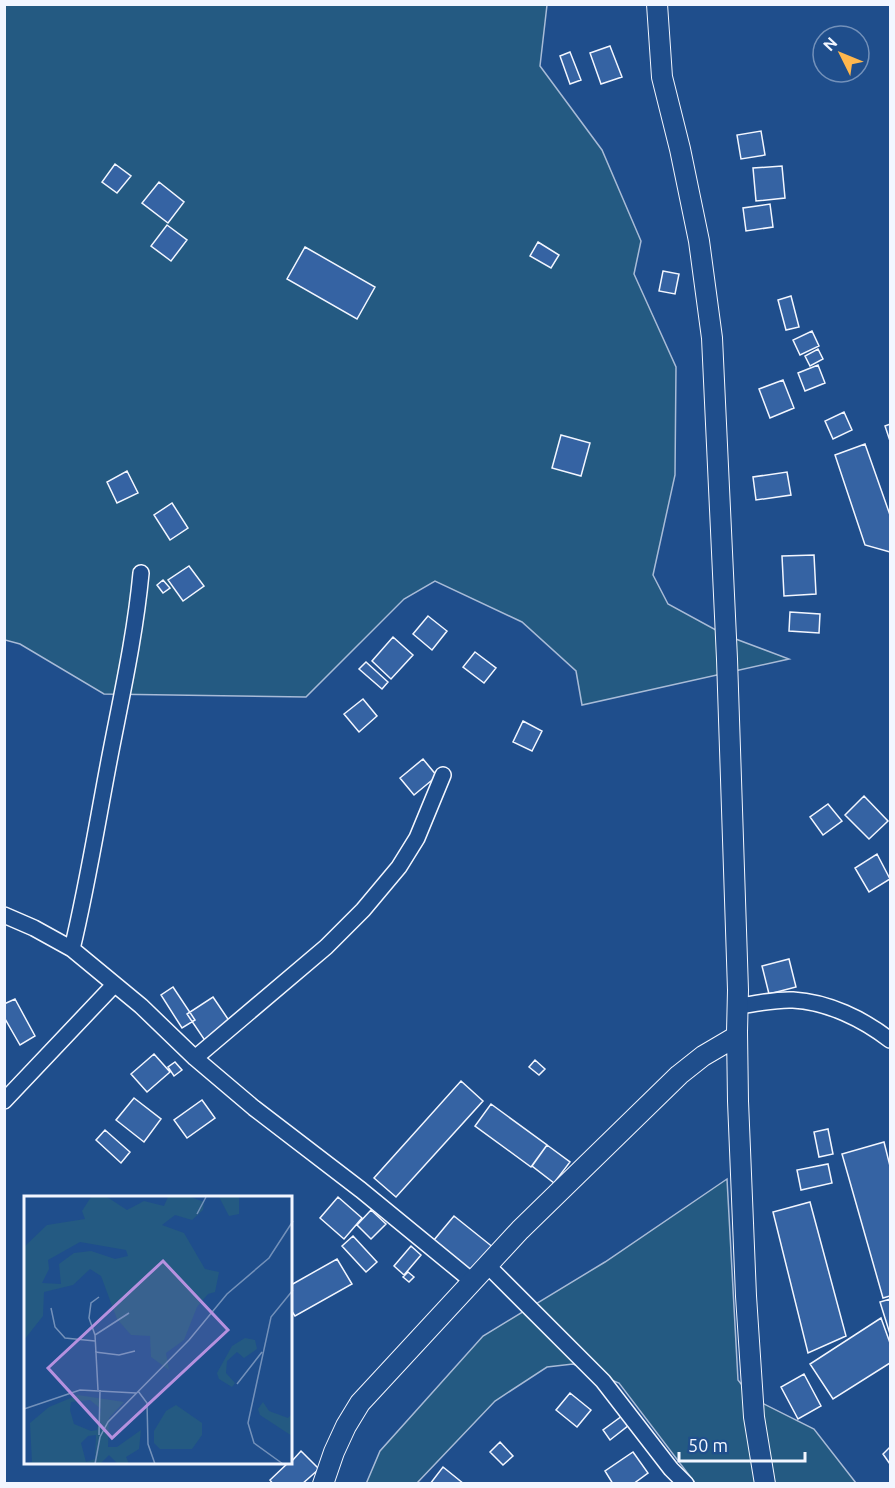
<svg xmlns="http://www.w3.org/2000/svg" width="895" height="1488" font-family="Ubuntu,sans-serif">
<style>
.green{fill:#245a82;stroke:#a8bbd7;stroke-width:1.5}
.building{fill:#3563a3;stroke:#f2f6ff;stroke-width:1.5}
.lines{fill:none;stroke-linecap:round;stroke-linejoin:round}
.minor-casing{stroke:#f2f6ff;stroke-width:18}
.tertiary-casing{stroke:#f2f6ff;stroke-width:22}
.minor{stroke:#1f4e8c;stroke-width:15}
.tertiary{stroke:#1f4e8c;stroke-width:20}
.inset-road{fill:none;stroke:#7391ba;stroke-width:1.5}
.view{fill:#b691df;fill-opacity:0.15;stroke:#b691df;stroke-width:3}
.inset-edge{fill:none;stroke:#f2f6ff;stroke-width:3}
</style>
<rect width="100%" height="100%" fill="#1f4e8c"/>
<path class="green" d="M 5,5 L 547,5 L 540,66 L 602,150 L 641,241 L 634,274 L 676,367 L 675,475 L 653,575 L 668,604 L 725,635 L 789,659 L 582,705 L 576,671 L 522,622 L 435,581 L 404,599 L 306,697 L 104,694 L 20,644 L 5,640 Z
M 727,1179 L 738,1380 L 752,1398 L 814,1429 L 856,1483 L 695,1483 L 619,1383 L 573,1364 L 547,1367 L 495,1401 L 417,1483 L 366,1484 L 380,1451 L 483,1336 L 605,1262 Z"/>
<path class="building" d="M 610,46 L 622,77 L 601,84 L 590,53 Z
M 570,52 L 581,80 L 570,84 L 560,56 Z
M 761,131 L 765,155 L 741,159 L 737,135 Z
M 115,164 L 131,176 L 117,193 L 102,182 Z
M 782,166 L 785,198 L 756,201 L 753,168 Z
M 159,182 L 184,202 L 168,223 L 142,203 Z
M 770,204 L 773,227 L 746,231 L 743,208 Z
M 167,225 L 187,240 L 171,261 L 151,246 Z
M 538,242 L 559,255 L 551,268 L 530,256 Z
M 305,247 L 375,287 L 357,319 L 287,279 Z
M 663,271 L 679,274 L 675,294 L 659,291 Z
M 791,296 L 799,327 L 786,330 L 778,300 Z
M 812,331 L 819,346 L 800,355 L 793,340 Z
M 818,349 L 823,359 L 810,366 L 805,356 Z
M 818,365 L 825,383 L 805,391 L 798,373 Z
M 783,380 L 794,408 L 770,418 L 759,389 Z
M 844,412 L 852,430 L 833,439 L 825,421 Z
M 890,424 L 890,441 L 885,426 Z
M 561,435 L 590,443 L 581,476 L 552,468 Z
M 865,444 L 890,515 L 890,552 L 865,545 L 835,455 Z
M 127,471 L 138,493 L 117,503 L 107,482 Z
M 787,472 L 791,495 L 756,500 L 753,477 Z
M 172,503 L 188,528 L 170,540 L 154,515 Z
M 814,555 L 816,594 L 784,596 L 782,556 Z
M 189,566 L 204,586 L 183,601 L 168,580 Z
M 163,580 L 170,588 L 163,593 L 157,585 Z
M 790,612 L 820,614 L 819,633 L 789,631 Z
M 428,616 L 447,631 L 432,650 L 413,634 Z
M 393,637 L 413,655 L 391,679 L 372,661 Z
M 475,652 L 496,668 L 484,683 L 463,667 Z
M 366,662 L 388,682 L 382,689 L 359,669 Z
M 363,699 L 377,716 L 359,732 L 344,714 Z
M 523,721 L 542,731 L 532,751 L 513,742 Z
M 423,759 L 437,776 L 414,795 L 400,778 Z
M 864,796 L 888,821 L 869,839 L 845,815 Z
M 828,804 L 842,821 L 823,835 L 810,817 Z
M 877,854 L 890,879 L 869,892 L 855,868 Z
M 789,959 L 796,987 L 769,994 L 762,966 Z
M 173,987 L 195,1020 L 182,1028 L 161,995 Z
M 213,997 L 232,1025 L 206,1042 L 187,1014 Z
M 15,999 L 35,1036 L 20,1045 L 4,1017 L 4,1004 Z
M 154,1054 L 170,1072 L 147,1092 L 131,1074 Z
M 535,1060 L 545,1069 L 539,1075 L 529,1067 Z
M 175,1062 L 182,1070 L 174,1076 L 168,1067 Z
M 461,1081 L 483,1101 L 396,1197 L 374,1178 Z
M 134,1098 L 161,1119 L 144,1142 L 116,1120 Z
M 202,1100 L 215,1118 L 187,1138 L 174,1120 Z
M 491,1104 L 547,1145 L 531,1167 L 475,1126 Z
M 828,1129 L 833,1154 L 819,1157 L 814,1132 Z
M 105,1130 L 130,1152 L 121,1163 L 96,1140 Z
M 884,1142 L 890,1166 L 890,1296 L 883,1298 L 842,1154 Z
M 547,1145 L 570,1162 L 554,1183 L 532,1166 Z
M 828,1164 L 832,1183 L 801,1190 L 797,1170 Z
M 338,1197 L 362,1218 L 344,1239 L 320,1218 Z
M 810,1202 L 846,1336 L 808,1353 L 773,1212 Z
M 371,1210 L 386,1224 L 371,1239 L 357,1225 Z
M 454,1216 L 494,1248 L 474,1273 L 434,1240 Z
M 353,1236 L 377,1262 L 366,1272 L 342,1246 Z
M 411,1246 L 421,1255 L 404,1275 L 394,1266 Z
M 337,1259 L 352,1284 L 295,1316 L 291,1310 L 291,1285 Z
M 408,1272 L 414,1277 L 409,1282 L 403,1277 Z
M 890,1299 L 890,1334 L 880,1302 Z
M 881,1318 L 890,1343 L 890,1363 L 833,1399 L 810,1364 Z
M 804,1374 L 821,1406 L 798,1419 L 781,1387 Z
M 570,1393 L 591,1410 L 577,1427 L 556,1410 Z
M 622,1416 L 629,1425 L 610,1440 L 603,1430 Z
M 500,1442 L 513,1456 L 503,1465 L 490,1452 Z
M 890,1447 L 890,1464 L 883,1454 Z
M 301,1451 L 319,1469 L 302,1484 L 273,1484 L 270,1480 L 289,1462 L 291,1462 Z
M 633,1452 L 648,1473 L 633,1484 L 613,1484 L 605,1471 Z
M 443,1467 L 464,1484 L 430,1484 Z"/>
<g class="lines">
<defs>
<path id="minor" d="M 4,915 L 34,928 L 72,949 L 141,1006 L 195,1058 L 254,1108 L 361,1190 L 472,1281
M 72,949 C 87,887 97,824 109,761 C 121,698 135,637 141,573
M 738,1006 C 756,1004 775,999 793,1000 C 828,1002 863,1019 890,1040
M 195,1058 L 326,947 L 363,910 L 399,867 L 417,838 L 443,775
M 4,1101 L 114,985
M 487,1265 L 603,1381 L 671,1469 L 686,1484"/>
<path id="tertiary" d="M 657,4 L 662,77 L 680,149 L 699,241 L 712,338 L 727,659 L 738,990 L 737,1032 L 738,1101 L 746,1296 L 754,1417 L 765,1484
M 323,1484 L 334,1452 L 346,1426 L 360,1403 L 520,1230 L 679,1075 L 703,1056 L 737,1036"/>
</defs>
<use href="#minor" class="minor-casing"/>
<use href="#tertiary" class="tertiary-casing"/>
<use href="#minor" class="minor"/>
<use href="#tertiary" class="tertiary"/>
</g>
<g transform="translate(24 1196)">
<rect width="268" height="268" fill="#1f4e8c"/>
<path d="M 67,1 L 83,1 L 103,14 L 120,5 L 140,10 L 144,1 L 167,1 L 180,6 L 179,14 L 168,24 L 151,19 L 138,29 L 160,37 L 181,73 L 195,76 L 191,96 L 184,98 L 173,111 L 160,144 L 142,157 L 145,174 L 127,161 L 126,140 L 107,139 L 93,123 L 77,80 L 66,73 L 49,89 L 20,96 L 19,120 L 0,144 L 0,51 L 23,29 L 61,23 L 58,15 ZM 56,46 L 102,54 L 104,60 L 91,63 L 67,55 L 50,57 L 35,68 L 37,88 L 18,87 L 25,73 L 24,64 ZM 215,1 L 215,18 L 205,20 L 195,1 ZM 221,142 L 231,144 L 233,153 L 220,162 L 213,156 L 203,165 L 202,177 L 211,187 L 208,191 L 195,183 L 193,177 L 208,150 ZM 54,199 L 100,206 L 85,222 L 84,251 L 93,251 L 117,234 L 115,253 L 102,261 L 105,268 L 94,268 L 85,259 L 76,268 L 0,268 L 8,266 L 6,227 L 25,211 ZM 66,204 L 77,213 L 73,234 L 67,235 L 50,228 L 46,214 L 47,206 ZM 72,239 L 71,263 L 62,266 L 57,247 L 64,240 ZM 239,206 L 245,215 L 264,222 L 268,218 L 268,240 L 236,219 L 234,213 ZM 152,209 L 178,227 L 178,239 L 168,253 L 136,253 L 130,247 L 130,235 L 142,215 Z" fill="#245a82" fill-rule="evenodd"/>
<path class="inset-road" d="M 173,18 L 182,1M 27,112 L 31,131 L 41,142 L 71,145M 71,139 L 105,117M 71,156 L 95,159 L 111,155M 213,188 L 238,156M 74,194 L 71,139 L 65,122 L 67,107 L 75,101M 114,195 L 123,207 L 124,248 L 131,268M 0,213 L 56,194 L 112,197M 75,239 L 76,194M 71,268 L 76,241 L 84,226 L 165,144 L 203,98 L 245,62 L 269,25M 259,268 L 230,247 L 224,227 L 247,121 L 269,94"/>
<path class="view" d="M 139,65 L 204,134 L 88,242 L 24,172 Z"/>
<rect width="268" height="268" class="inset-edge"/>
</g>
<rect width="895" height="1488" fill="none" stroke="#f2f6ff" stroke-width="12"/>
<g transform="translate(841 54) rotate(313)"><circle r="28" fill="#1f4e8c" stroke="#7391ba" stroke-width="1.5"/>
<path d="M0-4.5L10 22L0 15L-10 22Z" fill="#ffb74d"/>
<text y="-9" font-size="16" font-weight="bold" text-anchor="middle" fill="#f2f6ff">N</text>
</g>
<path d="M679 1452v9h126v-9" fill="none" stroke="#f2f6ff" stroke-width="3"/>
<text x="688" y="1452" font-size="18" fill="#f2f6ff" stroke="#1f4e8c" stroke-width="4.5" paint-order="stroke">50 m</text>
</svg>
